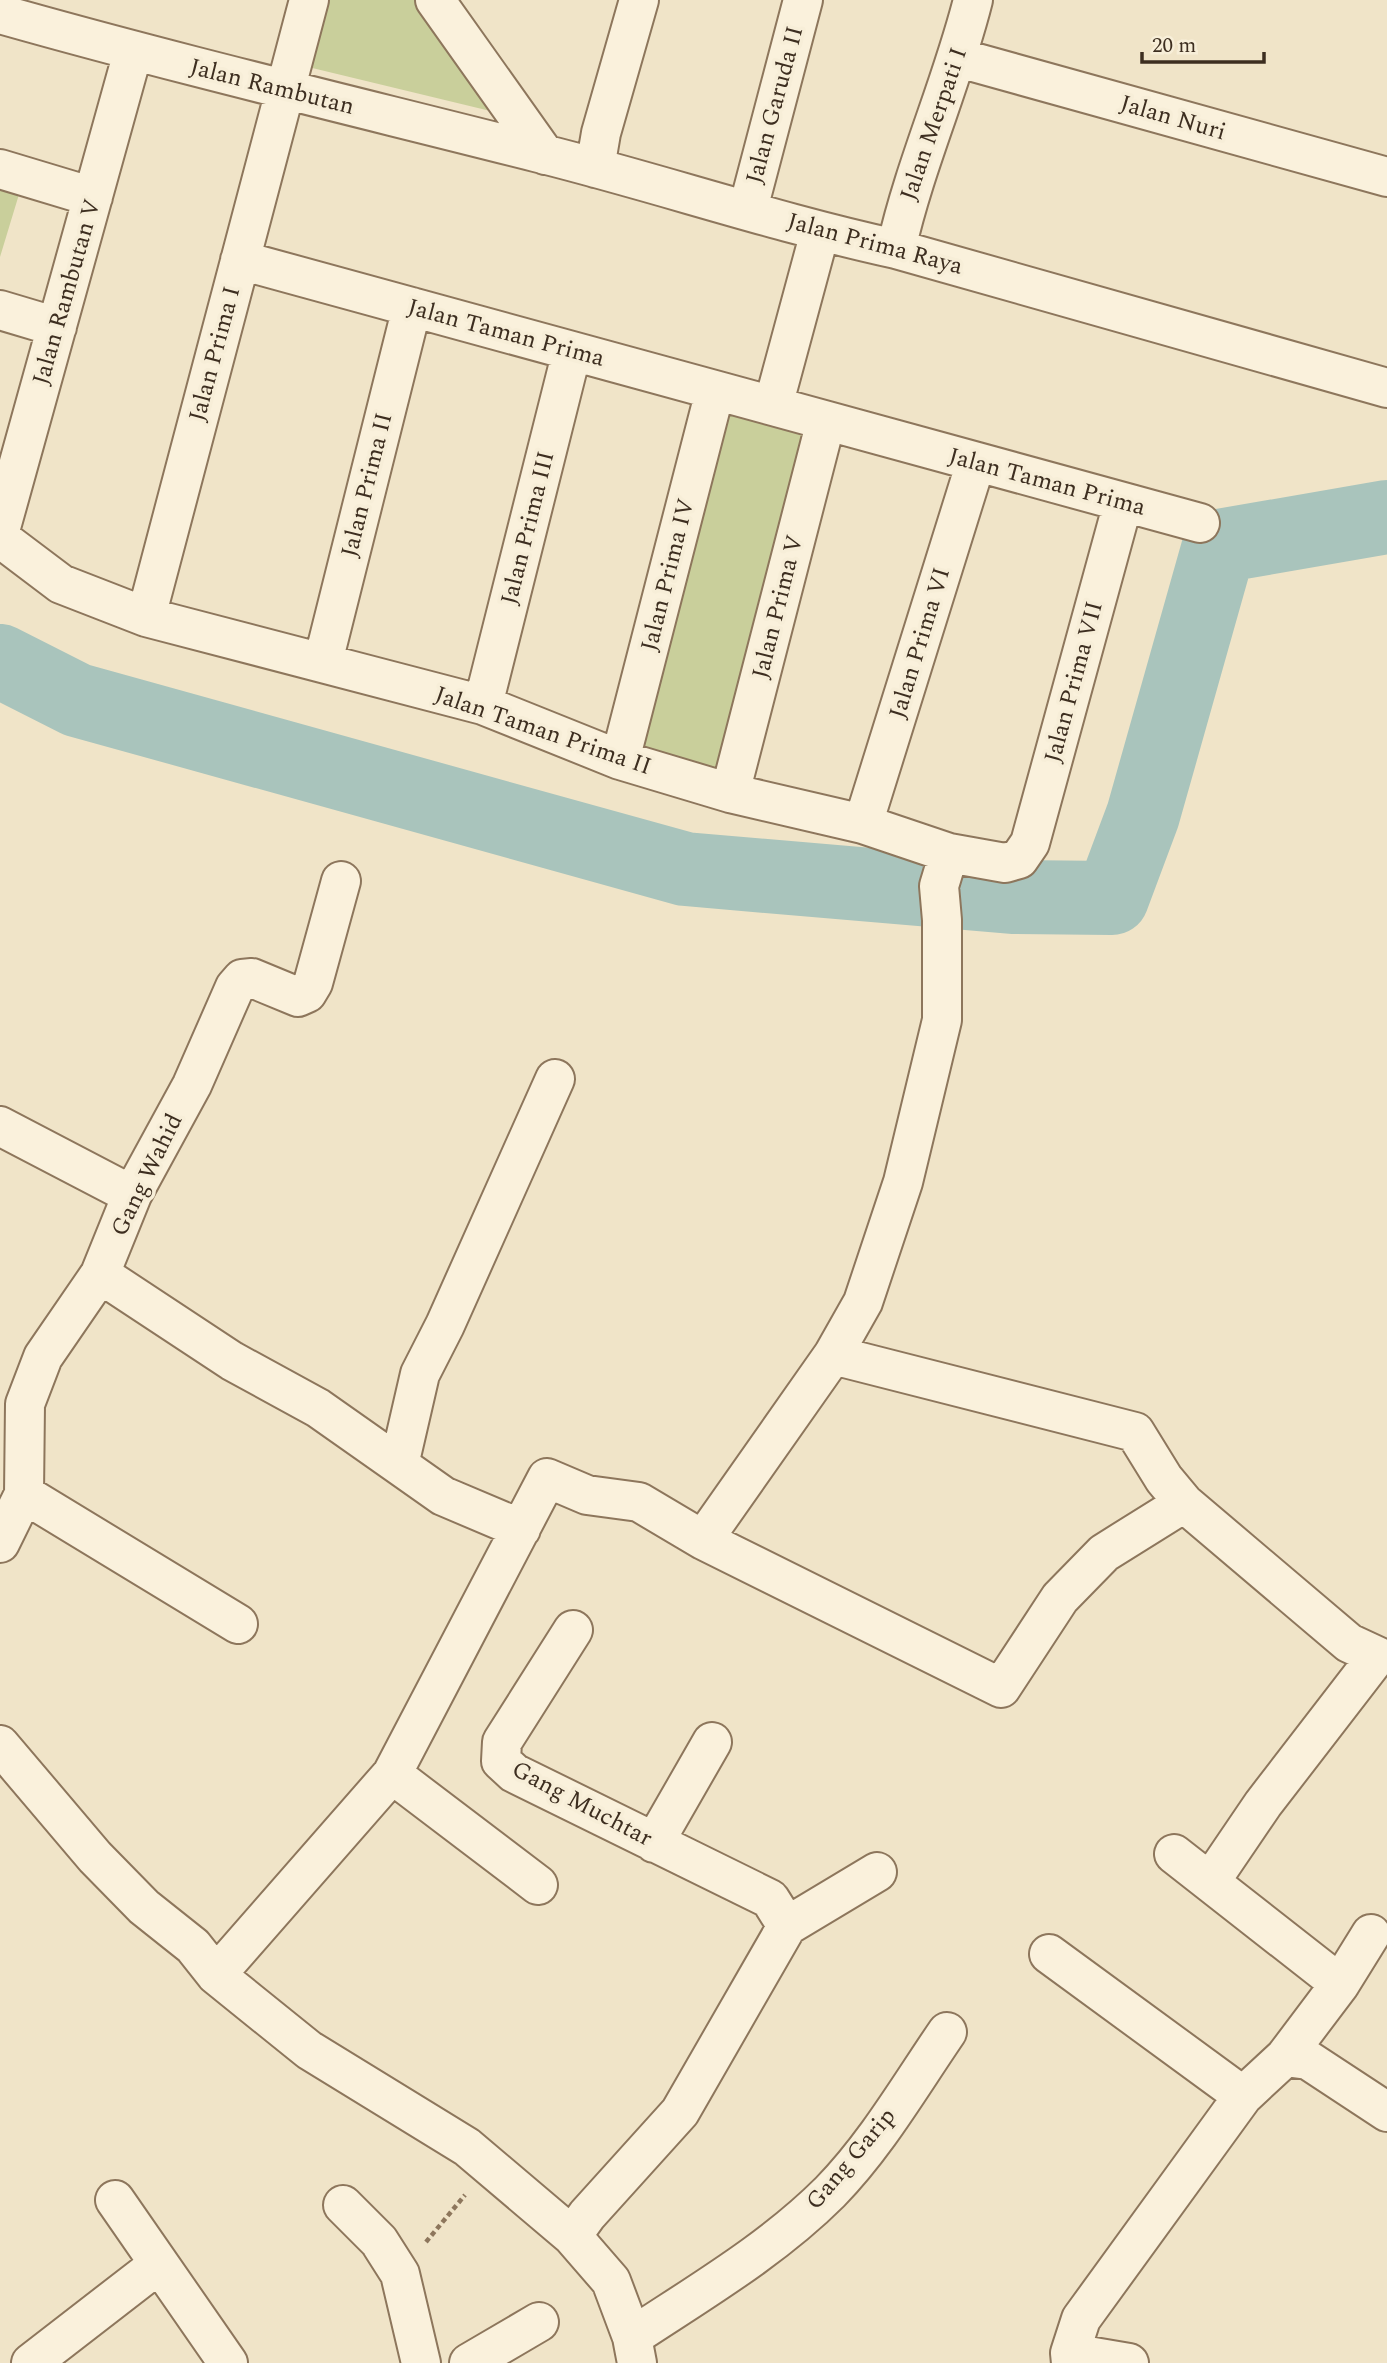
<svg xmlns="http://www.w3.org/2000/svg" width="1387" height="2363" font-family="Spectral,serif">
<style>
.park{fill:#c9cf9b}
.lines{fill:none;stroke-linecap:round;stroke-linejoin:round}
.river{stroke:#a9c4bc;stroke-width:74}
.minor-casing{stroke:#8d765c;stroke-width:42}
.path{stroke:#8d765c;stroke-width:4.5;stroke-dasharray:5 3.5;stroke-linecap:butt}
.minor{stroke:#faf1dc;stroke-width:38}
.labels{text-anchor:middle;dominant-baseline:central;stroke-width:7;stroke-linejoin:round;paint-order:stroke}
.street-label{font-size:24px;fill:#3d2e20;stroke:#f7eed8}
</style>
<rect width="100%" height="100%" fill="#f0e4c8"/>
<path class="park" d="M 321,0 L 430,0 L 519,118 L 304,66 Z
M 0,185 L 20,191 L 0,257 Z
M 722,405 L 814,430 L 719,780 L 633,753 Z"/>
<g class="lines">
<path class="river" d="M 0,661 L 77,700 L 685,869 L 1012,897 L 1112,898 L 1143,815 L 1219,546 L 1387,517"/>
<defs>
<path id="minor" d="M 435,0 L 545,155
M 0,14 C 180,65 362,108 543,154 C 662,184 777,223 896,249 L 1387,388
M 959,58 L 1387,177
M 595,168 L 601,133 L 639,0
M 0,169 L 93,197
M 748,209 L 803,0
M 896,249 C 915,164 952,84 973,0
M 240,260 L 1200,523
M 0,310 L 57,327
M 773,406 L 820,232
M 0,531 L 133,52
M 0,538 L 61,584 L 146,617 L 483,705 L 620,760 L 730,793 L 863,824 L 949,853 L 1005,863 L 1019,859 L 1030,843 L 1123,503
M 146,617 L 309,0
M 323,662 L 412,307
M 483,705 L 572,351
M 620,760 L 715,391
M 730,793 L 826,421
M 863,824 L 976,462
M 0,1126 L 132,1195
M 100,1274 L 232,1361 L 318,1408 L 399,1465 L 420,1374 L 445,1325 L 555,1079
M 833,1355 L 1135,1432 L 1164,1479 L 1184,1503 L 1349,1643 L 1377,1656 L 1263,1804 L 1210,1882
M 399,1465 L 443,1496 L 521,1529
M 24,1494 L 238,1624
M 703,1540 L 833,1355 L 863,1302 L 903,1182 L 942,1020 L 942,920 L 939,886 L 949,853
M 0,1543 L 24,1494 L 25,1404 L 43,1357 L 100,1274 L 132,1195 L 192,1085 L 235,987 L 242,979 L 252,978 L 298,997 L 307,993 L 313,983 L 341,881
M 0,1745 L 95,1857 L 144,1907 L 193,1946 L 216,1975 L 309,2050 L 467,2147 L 572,2236 L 611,2281 L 632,2337 L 637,2363
M 392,1774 L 538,1885
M 654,1843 L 712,1742
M 1174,1854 L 1340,1984
M 787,1926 L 877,1872
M 1049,1954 L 1243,2096
M 216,1975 L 392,1774 L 547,1478 L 587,1495 L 639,1502 L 703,1540 L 1001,1688 L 1060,1598 L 1104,1553 L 1184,1503
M 1285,2057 L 1308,2060 L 1387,2112
M 115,2200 L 228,2363
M 343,2205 L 379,2241 L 400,2274 L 421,2363
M 572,2236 L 587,2215 L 680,2112 L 787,1926 L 770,1899 L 514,1773 L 501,1761 L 502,1742 L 573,1630
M 632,2337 C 700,2292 772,2250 830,2192 C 876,2145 910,2086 947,2032
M 1070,2353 L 1129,2363
M 31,2363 L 159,2264
M 469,2363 L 539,2322
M 1071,2363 L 1070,2353 L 1081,2319 L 1243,2096 L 1285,2057 L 1340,1984 L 1371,1934"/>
</defs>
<use href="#minor" class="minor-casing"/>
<path class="path" d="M 426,2242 L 465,2195"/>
<use href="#minor" class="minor"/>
</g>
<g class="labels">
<g class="street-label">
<text transform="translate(272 87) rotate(14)">Jalan Rambutan</text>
<text transform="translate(775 105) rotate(-75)">Jalan Garuda II</text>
<text transform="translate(1173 118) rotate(16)">Jalan Nuri</text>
<text transform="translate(934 124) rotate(-71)">Jalan Merpati I</text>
<text transform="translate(875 244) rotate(15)">Jalan Prima Raya</text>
<text transform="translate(67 292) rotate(-74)">Jalan Rambutan V</text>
<text transform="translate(506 333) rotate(15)">Jalan Taman Prima</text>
<text transform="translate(215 354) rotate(-75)">Jalan Prima I</text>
<text transform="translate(1047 482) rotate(15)">Jalan Taman Prima</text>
<text transform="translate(367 485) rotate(-76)">Jalan Prima II</text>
<text transform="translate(528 528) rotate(-76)">Jalan Prima III</text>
<text transform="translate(668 575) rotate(-76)">Jalan Prima IV</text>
<text transform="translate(778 607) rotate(-76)">Jalan Prima V</text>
<text transform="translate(920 643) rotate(-73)">Jalan Prima VI</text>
<text transform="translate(1074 682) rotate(-75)">Jalan Prima VII</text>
<text transform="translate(543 731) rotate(19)">Jalan Taman Prima II</text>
<text transform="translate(147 1175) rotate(-64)">Gang Wahid</text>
<text transform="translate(582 1804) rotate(28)">Gang Muchtar</text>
<text transform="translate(851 2159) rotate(-50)">Gang Garip</text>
</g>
</g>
<path d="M1142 52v10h122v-10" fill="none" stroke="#3d2e20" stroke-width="3.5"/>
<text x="1152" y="52" font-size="21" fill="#3d2e20" stroke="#f7eed8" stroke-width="5" paint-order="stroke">20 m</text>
</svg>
